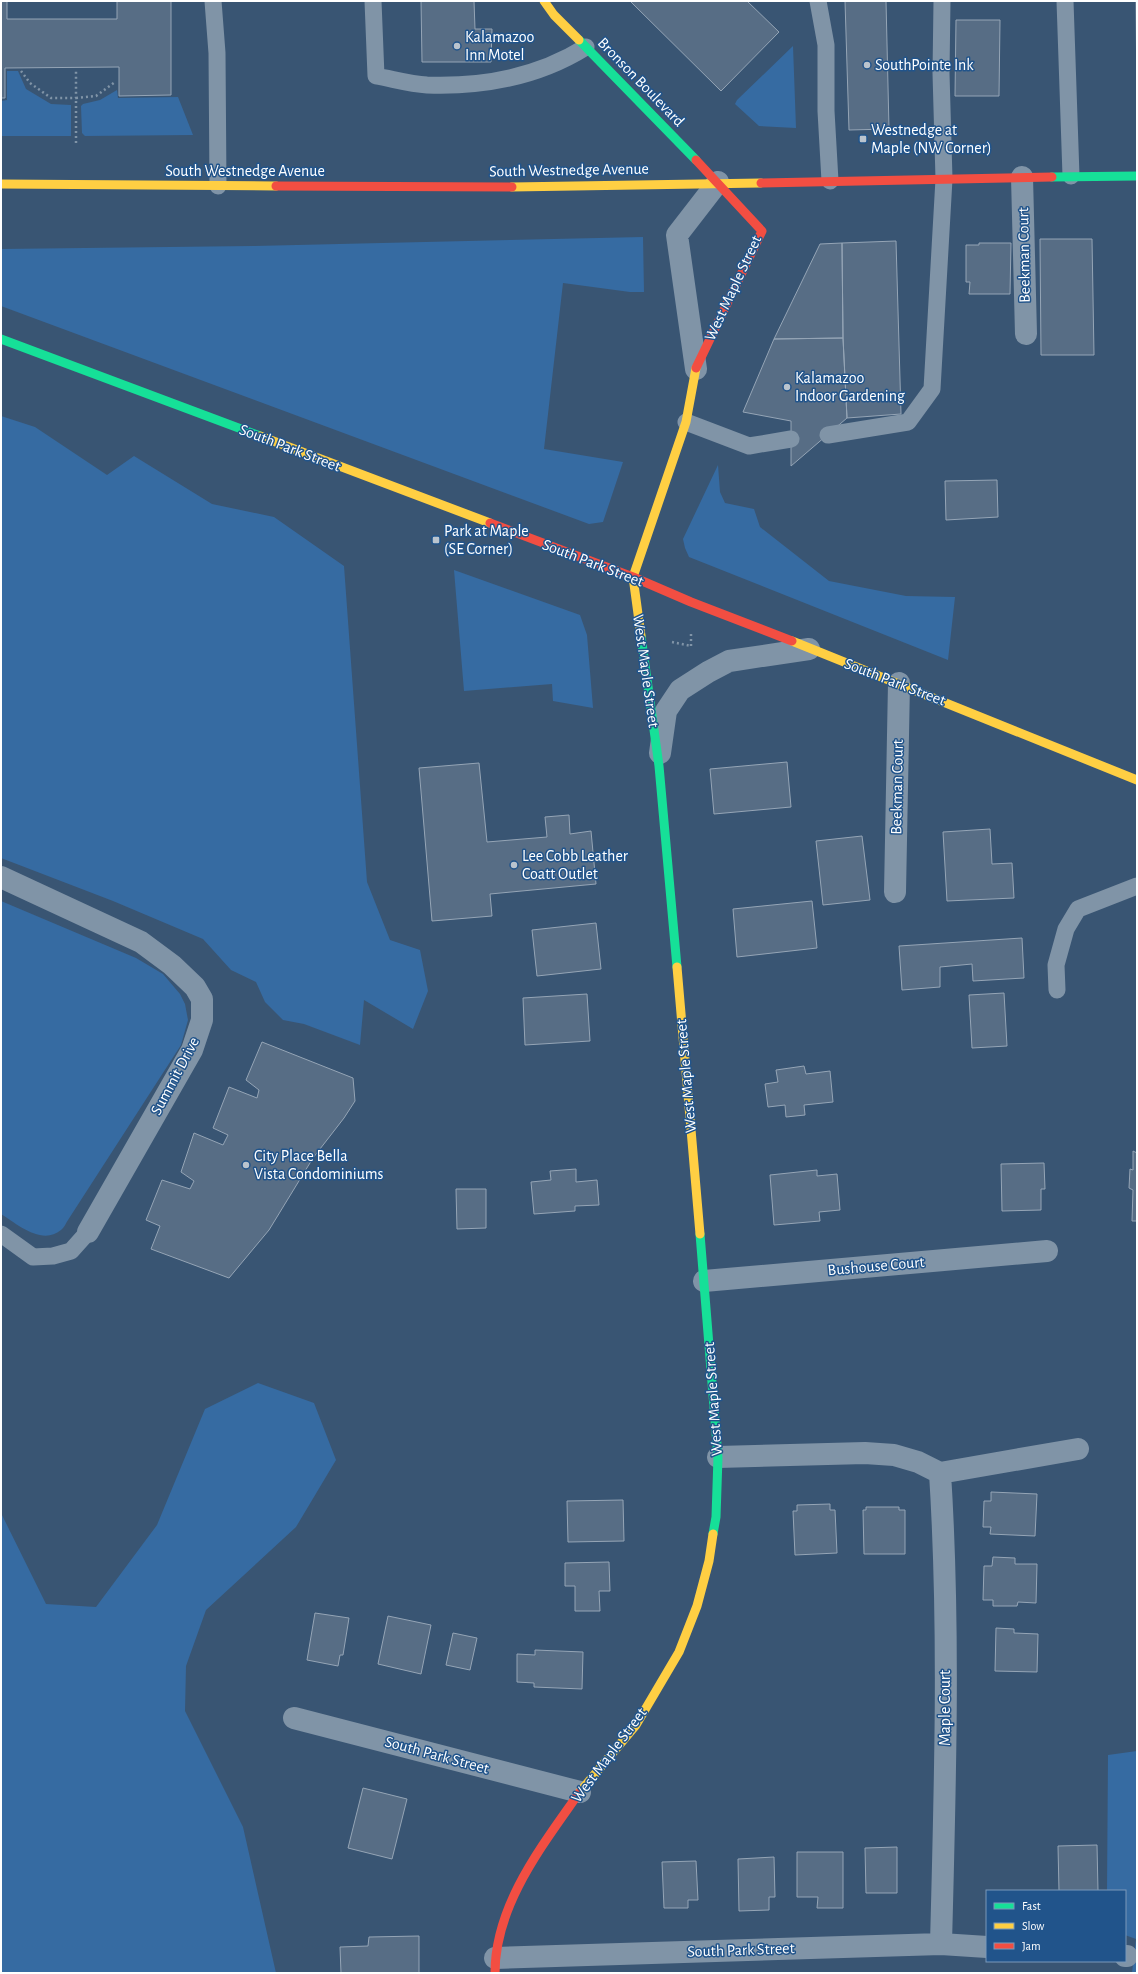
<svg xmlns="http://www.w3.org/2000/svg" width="1138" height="1974" font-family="'Alegreya Sans',sans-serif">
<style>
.green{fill:#366ba2}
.building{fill:#576d85;stroke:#95a5b6}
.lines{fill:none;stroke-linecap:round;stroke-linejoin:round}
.path{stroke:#8094a7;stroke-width:2.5;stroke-dasharray:2 3;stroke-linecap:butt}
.lane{stroke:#8094a7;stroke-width:17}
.street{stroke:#8094a7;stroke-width:22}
.fast{stroke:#16e098;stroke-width:9}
.slow{stroke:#ffcf43;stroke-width:9}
.jam{stroke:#f24e42;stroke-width:9}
.poi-dot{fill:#bac4ce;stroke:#21548b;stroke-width:1.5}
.labels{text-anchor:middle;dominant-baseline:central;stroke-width:3;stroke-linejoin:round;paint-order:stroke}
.poi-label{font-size:16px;fill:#fff;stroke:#21548b;text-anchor:start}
.street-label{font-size:16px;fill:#fff;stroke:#21548b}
</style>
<rect width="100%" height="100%" fill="#395573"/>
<path class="green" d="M 793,46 L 796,128 L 759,126 L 735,104 L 737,100 Z
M 7,71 L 18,71 L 26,89 L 51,104 L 71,105 L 71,136 L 1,136 L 1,101 L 7,100 Z
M 117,90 L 118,98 L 178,97 L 193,135 L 85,136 L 82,133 L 81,106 L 83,104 L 100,100 Z
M 643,237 L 644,292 L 630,292 L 563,283 L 544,449 L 623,462 L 603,522 L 589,524 L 1,306 L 1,249 L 252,246 Z
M 1,416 L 35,427 L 107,475 L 134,456 L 212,504 L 274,517 L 344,566 L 367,882 L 390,940 L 420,950 L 428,991 L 413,1029 L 364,1000 L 360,1045 L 304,1024 L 283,1020 L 265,1002 L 256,982 L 231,970 L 203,939 L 113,901 L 1,858 Z
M 718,465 L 720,492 L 725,503 L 754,509 L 760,527 L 829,581 L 906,596 L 955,597 L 948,660 L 689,557 L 685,548 L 683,539 Z
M 454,570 L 580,615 L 587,635 L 593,708 L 553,701 L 552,684 L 464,691 Z
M 1,901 L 136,958 L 163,974 L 180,994 L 185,1004 L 188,1020 L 181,1045 L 68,1220 C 66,1223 64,1228 61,1230 C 42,1246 17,1224 1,1214 Z
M 258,1383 L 314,1403 L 336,1460 L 296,1527 L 206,1610 L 186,1666 L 185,1711 L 243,1827 L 276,1973 L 1,1973 L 1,1513 L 46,1604 L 96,1607 L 157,1525 L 205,1409 Z
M 1137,1751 L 1137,1973 L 1132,1973 L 1136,1939 L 1125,1935 L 1125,1891 L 1107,1891 L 1108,1755 Z"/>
<path class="building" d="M 1,1 L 7,1 L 7,19 L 117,19 L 117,1 L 171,1 L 171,95 L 119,96 L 119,67 L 5,68 L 5,98 L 1,98 Z
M 421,1 L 474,1 L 475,29 L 492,29 L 491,62 L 422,62 Z
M 630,1 L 747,1 L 779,32 L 721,91 Z
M 845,1 L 886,1 L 889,129 L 849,130 Z
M 1136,1 L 1137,1 L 1137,101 Z
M 956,20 L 1000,20 L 999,96 L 955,96 Z
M 1040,239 L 1092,239 L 1094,355 L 1041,355 Z
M 896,241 L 901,414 L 847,418 L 843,338 L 842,243 Z
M 842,243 L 843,338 L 774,339 L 820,244 Z
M 979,243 L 1011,243 L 1010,294 L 969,294 L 970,282 L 966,282 L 966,245 L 979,245 Z
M 843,338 L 847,418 L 791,466 L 791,421 L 743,412 L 774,339 Z
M 997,480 L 998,517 L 946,520 L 945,481 Z
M 787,762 L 791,807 L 714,814 L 710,769 Z
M 479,763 L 487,842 L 547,837 L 545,817 L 569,815 L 570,834 L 591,831 L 596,884 L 490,894 L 492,916 L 432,921 L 419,768 Z
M 990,829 L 992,864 L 1012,863 L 1014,898 L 947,901 L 943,832 Z
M 862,836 L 870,900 L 823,905 L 816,841 Z
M 812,901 L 817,948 L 737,957 L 733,909 Z
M 596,923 L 601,969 L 537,976 L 532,930 Z
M 1022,938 L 1024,978 L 973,981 L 972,964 L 940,967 L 940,987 L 902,990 L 899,946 Z
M 1004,993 L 1007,1046 L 972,1048 L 969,995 Z
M 587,994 L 590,1041 L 525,1045 L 523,998 Z
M 262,1042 L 353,1078 L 355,1101 L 344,1118 L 313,1158 L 269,1230 L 229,1278 L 151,1249 L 160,1226 L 146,1220 L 162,1180 L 190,1189 L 194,1181 L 181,1172 L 194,1133 L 223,1145 L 228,1135 L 213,1128 L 229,1087 L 257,1098 L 259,1090 L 246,1080 Z
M 804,1066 L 806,1074 L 830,1071 L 833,1102 L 804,1105 L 805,1115 L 786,1117 L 785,1105 L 768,1107 L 765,1084 L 778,1082 L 776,1070 Z
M 1133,1151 L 1137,1153 L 1137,1221 L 1132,1221 L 1133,1190 L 1129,1188 L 1130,1169 L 1133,1170 Z
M 1044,1163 L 1045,1189 L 1041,1189 L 1041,1210 L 1002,1211 L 1001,1164 Z
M 576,1169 L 576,1182 L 597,1180 L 599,1205 L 575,1206 L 575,1211 L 534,1214 L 531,1182 L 551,1180 L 550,1171 Z
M 817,1170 L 817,1176 L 837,1174 L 840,1210 L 819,1212 L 820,1221 L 774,1225 L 770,1175 Z
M 456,1189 L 486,1189 L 486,1228 L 457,1229 Z
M 991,1492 L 1037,1494 L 1035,1536 L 990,1534 L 991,1527 L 983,1527 L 984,1501 L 991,1501 Z
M 623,1500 L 624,1541 L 568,1542 L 567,1501 Z
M 830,1504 L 830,1510 L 835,1510 L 837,1553 L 795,1555 L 793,1511 L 797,1511 L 797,1505 Z
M 866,1507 L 899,1507 L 899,1510 L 905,1510 L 905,1554 L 864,1554 L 863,1510 L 866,1510 Z
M 993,1557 L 1015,1558 L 1015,1564 L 1037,1564 L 1036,1603 L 1018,1602 L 1017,1606 L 993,1606 L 993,1600 L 983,1600 L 984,1566 L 992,1566 Z
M 609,1562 L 610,1591 L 599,1591 L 600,1611 L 575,1611 L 575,1586 L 565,1586 L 565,1563 Z
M 315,1613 L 349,1618 L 343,1655 L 340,1655 L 338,1666 L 307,1660 Z
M 388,1616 L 431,1625 L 421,1674 L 378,1664 Z
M 996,1628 L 1014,1629 L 1014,1633 L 1038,1634 L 1037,1672 L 995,1671 Z
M 453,1633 L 477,1638 L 470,1670 L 446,1665 Z
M 535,1650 L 583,1652 L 582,1689 L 534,1687 L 534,1683 L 517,1682 L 517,1654 L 535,1655 Z
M 363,1788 L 407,1799 L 392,1859 L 348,1848 Z
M 1097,1845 L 1098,1891 L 1059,1891 L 1058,1846 Z
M 897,1847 L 897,1893 L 866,1893 L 865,1848 Z
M 797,1852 L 843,1852 L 843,1908 L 817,1908 L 818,1897 L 797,1897 Z
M 774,1857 L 775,1897 L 769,1897 L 769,1910 L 739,1911 L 738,1859 Z
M 696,1861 L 698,1900 L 688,1900 L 688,1908 L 664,1908 L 662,1862 Z
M 419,1936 L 419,1973 L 341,1973 L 340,1947 L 368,1946 L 369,1937 Z"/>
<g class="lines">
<path class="path" d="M 21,71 L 30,83 L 51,98 L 76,98 L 76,71
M 76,143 L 76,98 L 96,96 L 115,82
M 691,634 L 691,647
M 672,642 L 691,646"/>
<path class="lane" d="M 213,1 L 217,53 L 218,186
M 373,1 L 376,76 C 393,79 410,84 427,85 C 483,87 538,77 586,47
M 818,1 L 826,45 L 826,111 L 830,181
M 1065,1 L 1071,176
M 686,422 L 749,446 L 791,439
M 828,435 L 908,422 L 932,389 L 944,179 L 941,73 L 942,1
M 1057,990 L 1056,965 L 1066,929 L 1078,909 L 1137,886
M 1,1234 L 33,1257 L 53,1256 L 71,1251 L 88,1232"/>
<path class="street" d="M 1022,177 L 1026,334
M 696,369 L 677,235 L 718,182
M 660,753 L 666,711 L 680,690 L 708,672 L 729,661 L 809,649
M 1,877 L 141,942 L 172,965 L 195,987 L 202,999 L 202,1020 L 192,1050 L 88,1232
M 895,892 L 899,683
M 704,1281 L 1047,1251
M 718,1457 L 865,1453 L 894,1455 L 918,1462 L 940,1473 L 1078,1449
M 940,1473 C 950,1630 945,1787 941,1944
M 294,1718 L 580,1792
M 1125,1956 L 1127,1956
M 495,1958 L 941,1944 L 987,1947"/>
<path class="fast" d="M 579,40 L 696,160
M 1052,177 L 1137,176
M 1,339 L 260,436
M 641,636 L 659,766 L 677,967
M 700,1234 L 718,1457 L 716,1517 L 713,1534"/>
<path class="slow" d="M 544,1 L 554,15 L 579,40
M 1,184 L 276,186
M 512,187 L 761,183
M 260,436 L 490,523
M 641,636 L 633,577 L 686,422 L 696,368
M 792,641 L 1137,780
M 677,967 L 700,1234
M 579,1793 L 636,1725 L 679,1652 L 697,1606 L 709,1561 L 713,1534"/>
<path class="jam" d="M 696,160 L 762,231 L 696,368
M 761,183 L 1052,177
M 276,186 L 512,187
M 490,523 L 633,577 L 691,602 L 792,641
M 495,1973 C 495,1905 542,1846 579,1793"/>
</g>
<g class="poi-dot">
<circle cx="457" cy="46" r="4"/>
<circle cx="867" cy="65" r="4"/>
<rect x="859" y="135" width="8" height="8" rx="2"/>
<circle cx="787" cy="387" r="4"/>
<rect x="432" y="536" width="8" height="8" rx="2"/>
<circle cx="514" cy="865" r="4"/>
<circle cx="246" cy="1165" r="4"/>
</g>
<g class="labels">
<g class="poi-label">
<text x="465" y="37">Kalamazoo<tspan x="465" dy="18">Inn Motel</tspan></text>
<text x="875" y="65">SouthPointe Ink</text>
<text x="871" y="130">Westnedge at<tspan x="871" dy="18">Maple (NW Corner)</tspan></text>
<text x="795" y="378">Kalamazoo<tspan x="795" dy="18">Indoor Gardening</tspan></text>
<text x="444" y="531">Park at Maple<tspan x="444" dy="18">(SE Corner)</tspan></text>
<text x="522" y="856">Lee Cobb Leather<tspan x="522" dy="18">Coatt Outlet</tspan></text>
<text x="254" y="1156">City Place Bella<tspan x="254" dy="18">Vista Condominiums</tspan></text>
</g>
<g class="street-label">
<text transform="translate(641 82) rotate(46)">Bronson Boulevard</text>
<text transform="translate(569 170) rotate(-1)">South Westnedge Avenue</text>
<text x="245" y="171">South Westnedge Avenue</text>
<text transform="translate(1024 255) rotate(-91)">Beekman Court</text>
<text transform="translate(733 288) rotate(-65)">West Maple Street</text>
<text transform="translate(290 448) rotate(21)">South Park Street</text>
<text transform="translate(593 563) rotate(21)">South Park Street</text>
<text transform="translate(646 671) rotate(82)">West Maple Street</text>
<text transform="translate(895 682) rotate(21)">South Park Street</text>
<text transform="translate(897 787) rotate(-89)">Beekman Court</text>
<text transform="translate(175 1076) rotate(-62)">Summit Drive</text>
<text transform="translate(686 1076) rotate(-95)">West Maple Street</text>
<text transform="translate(876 1266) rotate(-5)">Bushouse Court</text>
<text transform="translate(713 1399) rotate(-94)">West Maple Street</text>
<text transform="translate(945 1708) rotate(-90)">Maple Court</text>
<text transform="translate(437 1755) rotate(15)">South Park Street</text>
<text transform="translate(609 1755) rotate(-53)">West Maple Street</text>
<text transform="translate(741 1950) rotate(-2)">South Park Street</text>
</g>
</g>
<rect width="1138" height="1974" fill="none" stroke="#ffffff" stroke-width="4"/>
<rect x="986" y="1890" width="140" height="72" fill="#21548b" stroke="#7a98b9"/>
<rect x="994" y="1903" width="20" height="6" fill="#16e098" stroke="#7a98b9"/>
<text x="1022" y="1910" font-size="12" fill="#ffffff">Fast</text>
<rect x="994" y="1923" width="20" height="6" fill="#ffcf43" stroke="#7a98b9"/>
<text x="1022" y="1930" font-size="12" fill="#ffffff">Slow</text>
<rect x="994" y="1943" width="20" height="6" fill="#f24e42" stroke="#7a98b9"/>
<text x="1022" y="1950" font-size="12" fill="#ffffff">Jam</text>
</svg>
